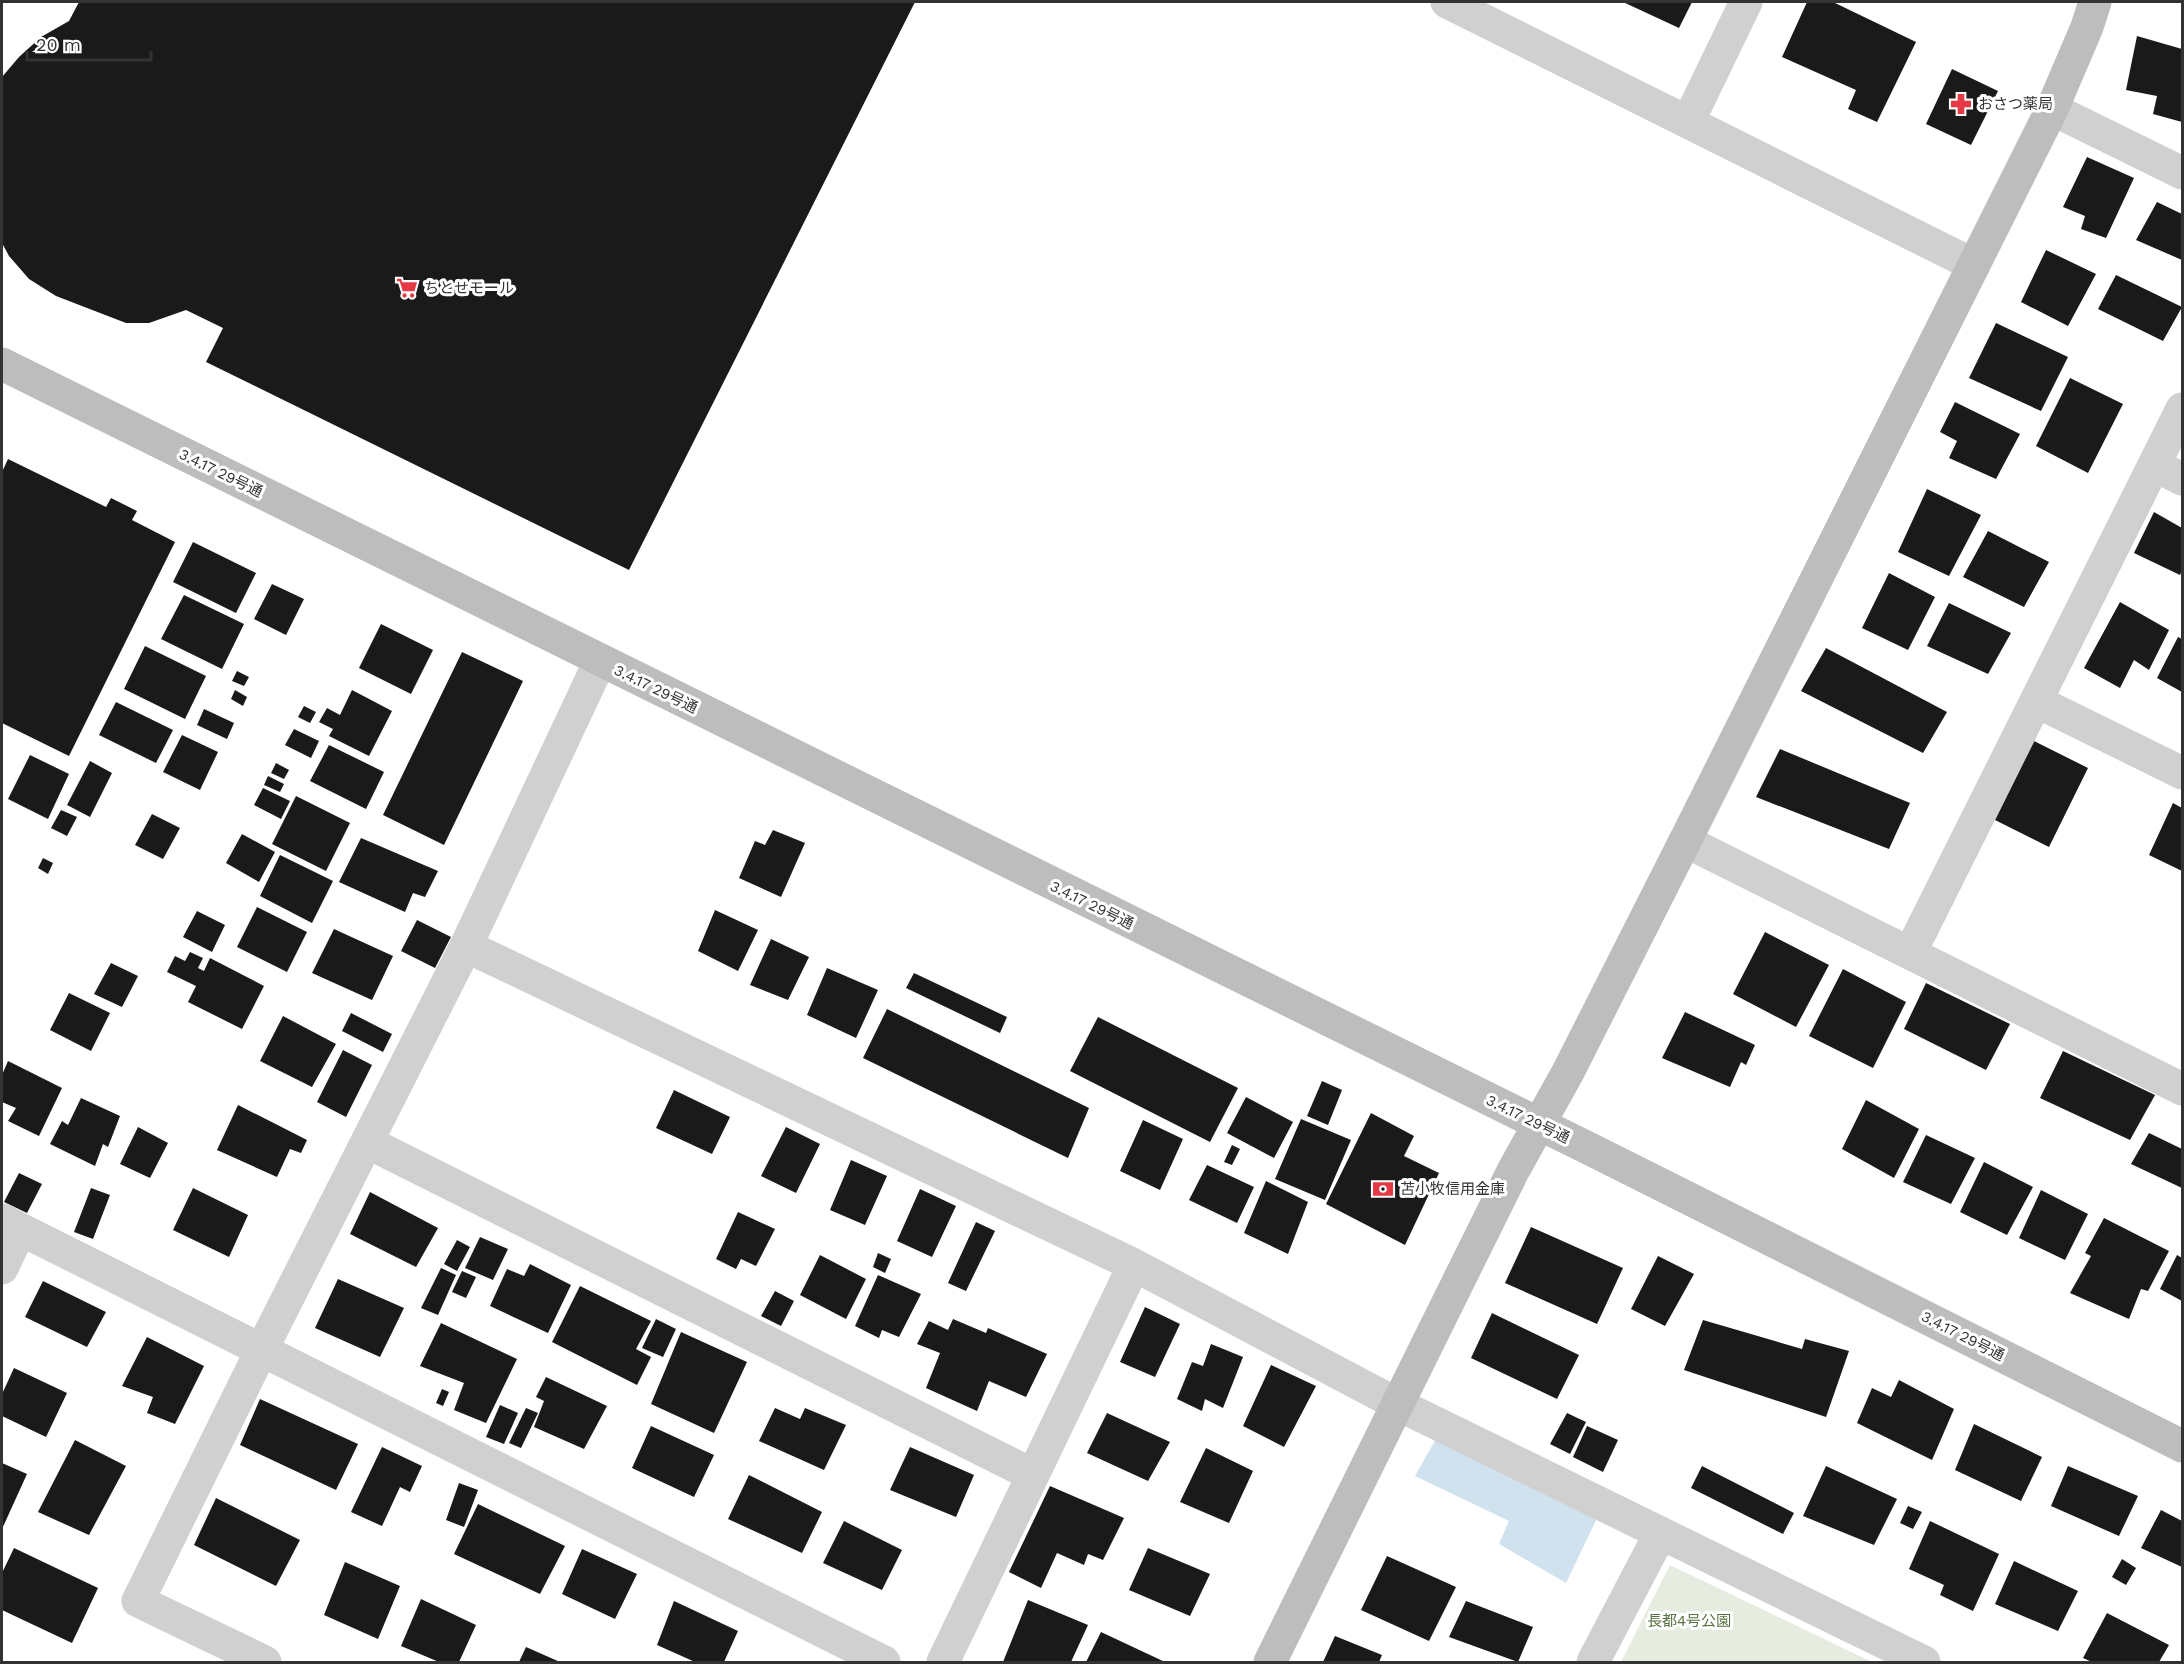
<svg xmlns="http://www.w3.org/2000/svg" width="2184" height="1664" font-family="'Work Sans','Noto Sans JP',sans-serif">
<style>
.green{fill:#e6ecdf}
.water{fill:#cfe2ee}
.building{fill:#1a1a1a}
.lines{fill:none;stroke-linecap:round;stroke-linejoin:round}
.street{stroke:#d0d0d0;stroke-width:33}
.secondary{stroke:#bdbdbd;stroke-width:33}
.labels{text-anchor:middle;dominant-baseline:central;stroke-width:6;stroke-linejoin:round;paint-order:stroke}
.poi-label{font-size:15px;fill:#333;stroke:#fff;text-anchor:start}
.street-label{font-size:15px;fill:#333;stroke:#fff}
.park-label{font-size:15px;fill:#56703f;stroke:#fff}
</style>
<rect width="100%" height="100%" fill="#fff"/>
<path class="green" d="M 1670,1565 L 1872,1662 L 1621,1662 Z"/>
<path class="water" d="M 1441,1430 L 1601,1510 L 1566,1583 L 1499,1544 L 1509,1521 L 1415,1476 Z"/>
<path class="building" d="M 79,2 L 915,2 L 629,570 L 206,362 L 223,328 L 186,310 L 149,323 L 126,323 L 56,296 L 29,279 L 9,256 L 2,243 L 2,77 L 19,57 L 41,37 L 69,21 Z
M 1623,2 L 1692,2 L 1679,28 Z
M 1807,2 L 1833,2 L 1916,42 L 1877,122 L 1848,109 L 1856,90 L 1782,57 Z
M 2137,36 L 2182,49 L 2182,122 L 2153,114 L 2157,96 L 2126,90 Z
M 1952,69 L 1998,91 L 1971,145 L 1926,124 Z
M 2087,157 L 2134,178 L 2106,238 L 2081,229 L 2085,216 L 2063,207 Z
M 2157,202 L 2182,214 L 2182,260 L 2136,240 Z
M 2046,250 L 2096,274 L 2068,326 L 2021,302 Z
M 2116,275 L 2182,307 L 2163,341 L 2098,309 Z
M 1996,323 L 2068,357 L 2041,411 L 1969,378 Z
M 2070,378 L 2123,404 L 2088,473 L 2036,446 Z
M 1955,402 L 2020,434 L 1996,479 L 1949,458 L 1957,441 L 1940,432 Z
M 8,459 L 106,507 L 111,498 L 137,511 L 132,520 L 175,542 L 69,756 L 2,723 L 2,472 Z
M 1927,489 L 1981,515 L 1949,576 L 1898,552 Z
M 2154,512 L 2182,528 L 2182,570 L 2180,575 L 2134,553 Z
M 1988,531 L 2049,562 L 2024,607 L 1963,577 Z
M 193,542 L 256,573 L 236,613 L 173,582 Z
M 1889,573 L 1935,597 L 1908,650 L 1862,628 Z
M 272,584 L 304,599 L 286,635 L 254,619 Z
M 184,595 L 244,624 L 222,669 L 161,639 Z
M 2120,602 L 2169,630 L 2149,670 L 2134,660 L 2120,688 L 2084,668 Z
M 1949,603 L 2011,633 L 1988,674 L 1927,646 Z
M 381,624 L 433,650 L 411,694 L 359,668 Z
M 2178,637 L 2182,639 L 2182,692 L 2157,678 Z
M 145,646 L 206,676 L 185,719 L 124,689 Z
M 1826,648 L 1947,712 L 1923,753 L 1801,691 Z
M 462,652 L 523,681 L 444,845 L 383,815 Z
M 237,671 L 249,677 L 244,686 L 232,681 Z
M 235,690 L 247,697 L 243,706 L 231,699 Z
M 352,690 L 392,711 L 369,756 L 329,736 L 333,729 L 319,722 L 327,708 L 340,715 Z
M 116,702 L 173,730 L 156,763 L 99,735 Z
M 304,706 L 316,712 L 310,723 L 298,717 Z
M 204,709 L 234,723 L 227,739 L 197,725 Z
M 294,729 L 319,741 L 311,758 L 285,745 Z
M 182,735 L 218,752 L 200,790 L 163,772 Z
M 2034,741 L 2088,768 L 2049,847 L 1995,820 Z
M 329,745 L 384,772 L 366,809 L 310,781 Z
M 1780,749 L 1910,803 L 1889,849 L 1756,797 Z
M 30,755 L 69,774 L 48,819 L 8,799 Z
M 90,761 L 112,773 L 90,817 L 67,805 Z
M 276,763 L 289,770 L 284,779 L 271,773 Z
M 268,776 L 284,784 L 280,792 L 264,785 Z
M 263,788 L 290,801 L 281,819 L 254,805 Z
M 296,796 L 350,823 L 326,871 L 272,844 Z
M 2173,803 L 2182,808 L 2182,871 L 2149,855 Z
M 61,810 L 77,817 L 67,836 L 51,828 Z
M 152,814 L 180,828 L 163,859 L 135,845 Z
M 773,830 L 805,843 L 781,897 L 739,878 L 755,841 L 765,845 Z
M 242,834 L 275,852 L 259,882 L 226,863 Z
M 361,838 L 438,871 L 425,897 L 413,893 L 405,912 L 339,882 Z
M 280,855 L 333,881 L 312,923 L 260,896 Z
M 43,858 L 53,863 L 48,874 L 38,868 Z
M 257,907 L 307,932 L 287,972 L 237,947 Z
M 715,910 L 758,930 L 738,971 L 698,951 Z
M 197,911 L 225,925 L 212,952 L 183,937 Z
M 417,920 L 451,937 L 435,968 L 401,951 Z
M 334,929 L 393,956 L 372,1000 L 312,973 Z
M 1765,932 L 1829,965 L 1796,1027 L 1733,994 Z
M 771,939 L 809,957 L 788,1000 L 750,985 Z
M 190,952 L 203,958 L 198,968 L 204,971 L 210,958 L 264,986 L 242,1029 L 188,1002 L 196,986 L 167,972 L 175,956 L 185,961 Z
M 111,963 L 138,976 L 122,1007 L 94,994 Z
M 827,968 L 878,990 L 856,1038 L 807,1015 Z
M 1843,969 L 1906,1002 L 1873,1068 L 1809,1036 Z
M 914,973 L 1007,1017 L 1000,1033 L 906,988 Z
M 1926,983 L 2010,1024 L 1986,1070 L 1904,1029 Z
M 69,993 L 110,1013 L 91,1051 L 50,1030 Z
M 887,1009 L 1089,1108 L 1068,1158 L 863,1058 Z
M 1685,1012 L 1755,1045 L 1746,1065 L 1741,1062 L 1730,1087 L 1662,1058 Z
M 351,1013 L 392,1034 L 383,1052 L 342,1031 Z
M 283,1016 L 336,1044 L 312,1087 L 260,1061 Z
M 1098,1017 L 1238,1088 L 1210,1142 L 1070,1071 Z
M 343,1050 L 372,1065 L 346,1117 L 317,1102 Z
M 2063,1051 L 2155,1095 L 2130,1140 L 2040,1098 Z
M 8,1061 L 62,1088 L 39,1136 L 8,1121 L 16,1108 L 2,1102 L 2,1075 Z
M 1322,1081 L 1342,1090 L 1328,1125 L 1307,1116 Z
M 674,1090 L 730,1117 L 712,1154 L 656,1128 Z
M 1246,1097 L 1293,1122 L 1274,1158 L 1227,1133 Z
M 81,1098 L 120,1116 L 108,1147 L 103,1144 L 95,1166 L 50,1144 L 62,1121 L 68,1125 Z
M 1866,1100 L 1919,1129 L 1894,1178 L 1842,1149 Z
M 238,1105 L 307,1140 L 301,1153 L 290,1149 L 277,1177 L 217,1150 Z
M 1371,1113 L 1414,1136 L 1404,1156 L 1439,1173 L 1405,1245 L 1326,1204 Z
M 1301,1119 L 1351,1140 L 1325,1200 L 1275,1179 Z
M 1143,1120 L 1183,1139 L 1160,1190 L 1120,1171 Z
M 138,1127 L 168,1143 L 150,1178 L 120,1164 Z
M 786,1127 L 820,1144 L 796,1193 L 761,1176 Z
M 2149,1133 L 2182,1149 L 2182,1188 L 2131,1164 Z
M 1926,1135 L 1975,1158 L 1951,1204 L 1903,1182 Z
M 1232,1145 L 1240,1149 L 1232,1165 L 1224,1162 Z
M 851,1160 L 887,1176 L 865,1225 L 830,1210 Z
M 1984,1162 L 2033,1187 L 2007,1235 L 1960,1212 Z
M 1207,1165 L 1254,1187 L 1237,1223 L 1189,1200 Z
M 19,1173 L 42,1184 L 27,1213 L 4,1202 Z
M 1266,1181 L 1308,1202 L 1288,1254 L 1244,1233 Z
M 91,1188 L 110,1195 L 93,1239 L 74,1232 Z
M 193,1188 L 248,1215 L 229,1257 L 173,1230 Z
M 920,1189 L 956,1206 L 932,1257 L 897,1241 Z
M 2041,1190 L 2088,1214 L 2065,1260 L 2019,1238 Z
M 370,1192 L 438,1228 L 416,1267 L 350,1234 Z
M 738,1212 L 775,1229 L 756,1266 L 741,1259 L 736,1269 L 716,1259 Z
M 2104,1218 L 2169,1251 L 2148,1291 L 2141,1289 L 2129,1319 L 2070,1293 L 2091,1256 L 2085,1253 Z
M 976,1222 L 995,1231 L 966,1291 L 948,1283 Z
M 1531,1227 L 1623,1268 L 1597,1324 L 1505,1283 Z
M 480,1237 L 508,1249 L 493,1280 L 465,1268 Z
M 457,1240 L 470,1247 L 457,1271 L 444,1264 Z
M 878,1253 L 891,1259 L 885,1273 L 873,1267 Z
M 820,1255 L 866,1279 L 846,1319 L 800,1295 Z
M 2177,1255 L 2182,1258 L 2182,1301 L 2160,1289 Z
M 1658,1256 L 1694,1274 L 1665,1326 L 1631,1309 Z
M 530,1264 L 571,1285 L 548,1333 L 490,1306 L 507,1269 L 524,1276 Z
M 441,1268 L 456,1275 L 438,1315 L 421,1308 Z
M 462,1271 L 476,1277 L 466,1298 L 452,1292 Z
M 878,1275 L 921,1294 L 899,1337 L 882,1330 L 879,1338 L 855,1326 Z
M 338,1279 L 404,1308 L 380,1357 L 315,1328 Z
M 43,1281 L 106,1312 L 87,1347 L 25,1317 Z
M 580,1286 L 651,1321 L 636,1349 L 651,1357 L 637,1385 L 552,1342 Z
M 775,1291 L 794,1301 L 781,1326 L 761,1316 Z
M 1145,1307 L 1180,1324 L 1155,1377 L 1120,1362 Z
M 1492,1313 L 1579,1355 L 1557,1399 L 1471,1358 Z
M 656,1319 L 676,1329 L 663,1357 L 642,1348 Z
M 953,1319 L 986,1333 L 988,1328 L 1047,1354 L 1026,1397 L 989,1381 L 977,1411 L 926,1388 L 940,1353 L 917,1344 L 929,1321 L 948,1330 Z
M 1703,1320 L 1802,1349 L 1805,1339 L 1849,1351 L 1826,1417 L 1684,1370 Z
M 441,1323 L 517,1359 L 486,1423 L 454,1410 L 464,1383 L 420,1366 Z
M 681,1332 L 747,1362 L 714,1433 L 651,1404 Z
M 147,1337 L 204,1366 L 175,1424 L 147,1413 L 153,1397 L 122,1386 Z
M 1211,1344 L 1243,1357 L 1223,1408 L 1205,1399 L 1202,1411 L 1177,1399 L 1192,1362 L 1203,1366 Z
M 1271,1365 L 1316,1386 L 1284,1447 L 1243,1426 Z
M 14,1368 L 67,1393 L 46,1437 L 2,1416 L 2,1394 Z
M 546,1377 L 607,1406 L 584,1449 L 534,1427 L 544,1401 L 536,1397 Z
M 1899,1380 L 1954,1409 L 1932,1460 L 1857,1423 L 1872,1388 L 1891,1397 Z
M 442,1389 L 449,1392 L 443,1406 L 436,1403 Z
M 260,1399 L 358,1444 L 336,1490 L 240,1445 Z
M 500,1405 L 518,1413 L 504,1444 L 486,1437 Z
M 526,1408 L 538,1413 L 521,1448 L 509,1443 Z
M 775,1408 L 800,1419 L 805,1408 L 846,1425 L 824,1470 L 759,1441 Z
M 1107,1413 L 1170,1442 L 1148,1481 L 1087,1453 Z
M 1567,1413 L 1586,1422 L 1570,1454 L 1550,1444 Z
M 1974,1424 L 2042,1457 L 2021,1501 L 1955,1470 Z
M 651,1426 L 714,1455 L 694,1497 L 632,1468 Z
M 1587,1426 L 1618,1440 L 1603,1472 L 1573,1457 Z
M 75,1440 L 126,1466 L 89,1535 L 38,1512 Z
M 382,1447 L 422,1466 L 410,1492 L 400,1487 L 382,1526 L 351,1512 Z
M 910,1447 L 974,1475 L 956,1517 L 890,1490 Z
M 1206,1448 L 1253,1471 L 1229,1523 L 1180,1502 Z
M 2,1463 L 27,1474 L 2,1529 Z
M 1702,1466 L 1794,1513 L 1783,1534 L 1691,1488 Z
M 1826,1466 L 1897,1499 L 1874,1545 L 1803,1516 Z
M 2068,1466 L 2138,1496 L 2119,1536 L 2051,1506 Z
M 749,1475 L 822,1512 L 802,1553 L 728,1519 Z
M 459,1483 L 478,1490 L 464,1527 L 446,1520 Z
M 1050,1486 L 1124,1518 L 1103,1560 L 1088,1554 L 1084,1565 L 1057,1553 L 1041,1588 L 1009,1572 Z
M 216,1498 L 300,1540 L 276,1586 L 194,1545 Z
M 478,1504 L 565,1546 L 540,1594 L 454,1554 Z
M 1908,1506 L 1922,1512 L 1913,1529 L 1900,1523 Z
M 2161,1510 L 2182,1521 L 2182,1567 L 2141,1548 Z
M 844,1521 L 902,1550 L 882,1590 L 823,1563 Z
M 1930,1521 L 1999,1554 L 1973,1611 L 1940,1595 L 1944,1585 L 1909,1569 Z
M 14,1548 L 98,1588 L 72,1643 L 2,1610 L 2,1573 Z
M 1148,1548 L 1210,1574 L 1190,1616 L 1129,1590 Z
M 582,1549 L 637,1574 L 615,1619 L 562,1594 Z
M 1387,1556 L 1456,1587 L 1429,1641 L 1361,1610 Z
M 2122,1559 L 2136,1568 L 2126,1585 L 2112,1577 Z
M 2014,1561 L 2078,1591 L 2058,1631 L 1995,1604 Z
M 345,1562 L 400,1586 L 378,1639 L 324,1615 Z
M 421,1599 L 476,1625 L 459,1662 L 439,1662 L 401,1646 Z
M 1028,1600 L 1088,1625 L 1071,1662 L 1052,1662 L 1047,1661 L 1047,1662 L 1003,1662 Z
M 674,1601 L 738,1631 L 724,1662 L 695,1662 L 657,1645 Z
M 1466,1601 L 1533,1627 L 1518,1662 L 1449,1637 Z
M 2107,1613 L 2169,1645 L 2159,1662 L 2092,1662 L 2083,1658 Z
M 1101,1632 L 1165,1662 L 1086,1662 Z
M 1335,1636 L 1382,1655 L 1379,1662 L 1323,1662 Z
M 526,1647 L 560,1662 L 519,1662 Z"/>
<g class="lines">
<path class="street" d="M 1447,2 L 1974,265
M 2052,109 L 2182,173
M 1688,122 L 1746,2
M 2155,465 L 2182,479
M 2036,701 L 2182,773
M 1685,841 L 2182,1089
M 466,946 L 1134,1265 L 1397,1404 L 1924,1662
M 1910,953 L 2182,409
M 367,1142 L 1033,1475
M 2,1220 L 884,1662
M 2,1268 L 20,1230
M 265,1662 L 138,1601 L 261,1351 L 466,946 L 600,661
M 943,1662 L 1134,1265
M 1593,1662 L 1660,1534"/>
<path class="secondary" d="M 2,364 L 1594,1151 L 2182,1446
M 1270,1662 L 1513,1171 L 1568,1072 L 1685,841 L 2052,109 L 2087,27 L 2095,2"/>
</g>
<defs>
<symbol id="pharmacy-bare" viewBox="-9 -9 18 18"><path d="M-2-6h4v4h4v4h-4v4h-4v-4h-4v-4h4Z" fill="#e63946" stroke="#fff" stroke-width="2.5" paint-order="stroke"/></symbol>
<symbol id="supermarket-bare" viewBox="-9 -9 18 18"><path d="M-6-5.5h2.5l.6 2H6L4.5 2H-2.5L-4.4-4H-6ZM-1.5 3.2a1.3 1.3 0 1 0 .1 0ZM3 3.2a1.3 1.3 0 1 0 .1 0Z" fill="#e63946" stroke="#fff" stroke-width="2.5" paint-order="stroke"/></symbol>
<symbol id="bank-bare" viewBox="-9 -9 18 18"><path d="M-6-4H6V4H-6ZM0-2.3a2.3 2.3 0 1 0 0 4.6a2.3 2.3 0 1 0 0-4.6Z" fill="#e63946" stroke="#fff" stroke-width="2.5" paint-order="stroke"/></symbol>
</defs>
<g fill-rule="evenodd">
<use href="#pharmacy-bare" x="1946" y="89" width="30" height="30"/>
<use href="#supermarket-bare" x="392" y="273" width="30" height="30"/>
<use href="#bank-bare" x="1368" y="1174" width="30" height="30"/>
</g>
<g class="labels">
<g class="poi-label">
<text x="1978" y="104">おさつ薬局</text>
<text x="424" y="288">ちとせモール</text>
<text x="1400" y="1189">苫小牧信用金庫</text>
</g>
<g class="street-label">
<text transform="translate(221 473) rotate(26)">3.4.17 29号通</text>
<text transform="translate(656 689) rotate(26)">3.4.17 29号通</text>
<text transform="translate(1092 905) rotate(26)">3.4.17 29号通</text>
<text transform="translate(1528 1119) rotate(26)">3.4.17 29号通</text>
<text transform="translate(1963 1336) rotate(27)">3.4.17 29号通</text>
</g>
<g class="park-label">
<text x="1689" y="1621">長都4号公園</text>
</g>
</g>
<rect width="2184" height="1664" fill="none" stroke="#333333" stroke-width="6"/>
<path d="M27 51v9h124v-9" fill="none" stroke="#333333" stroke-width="3"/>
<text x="36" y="51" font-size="18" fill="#333333" stroke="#ffffff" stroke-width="4.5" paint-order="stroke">20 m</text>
</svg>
